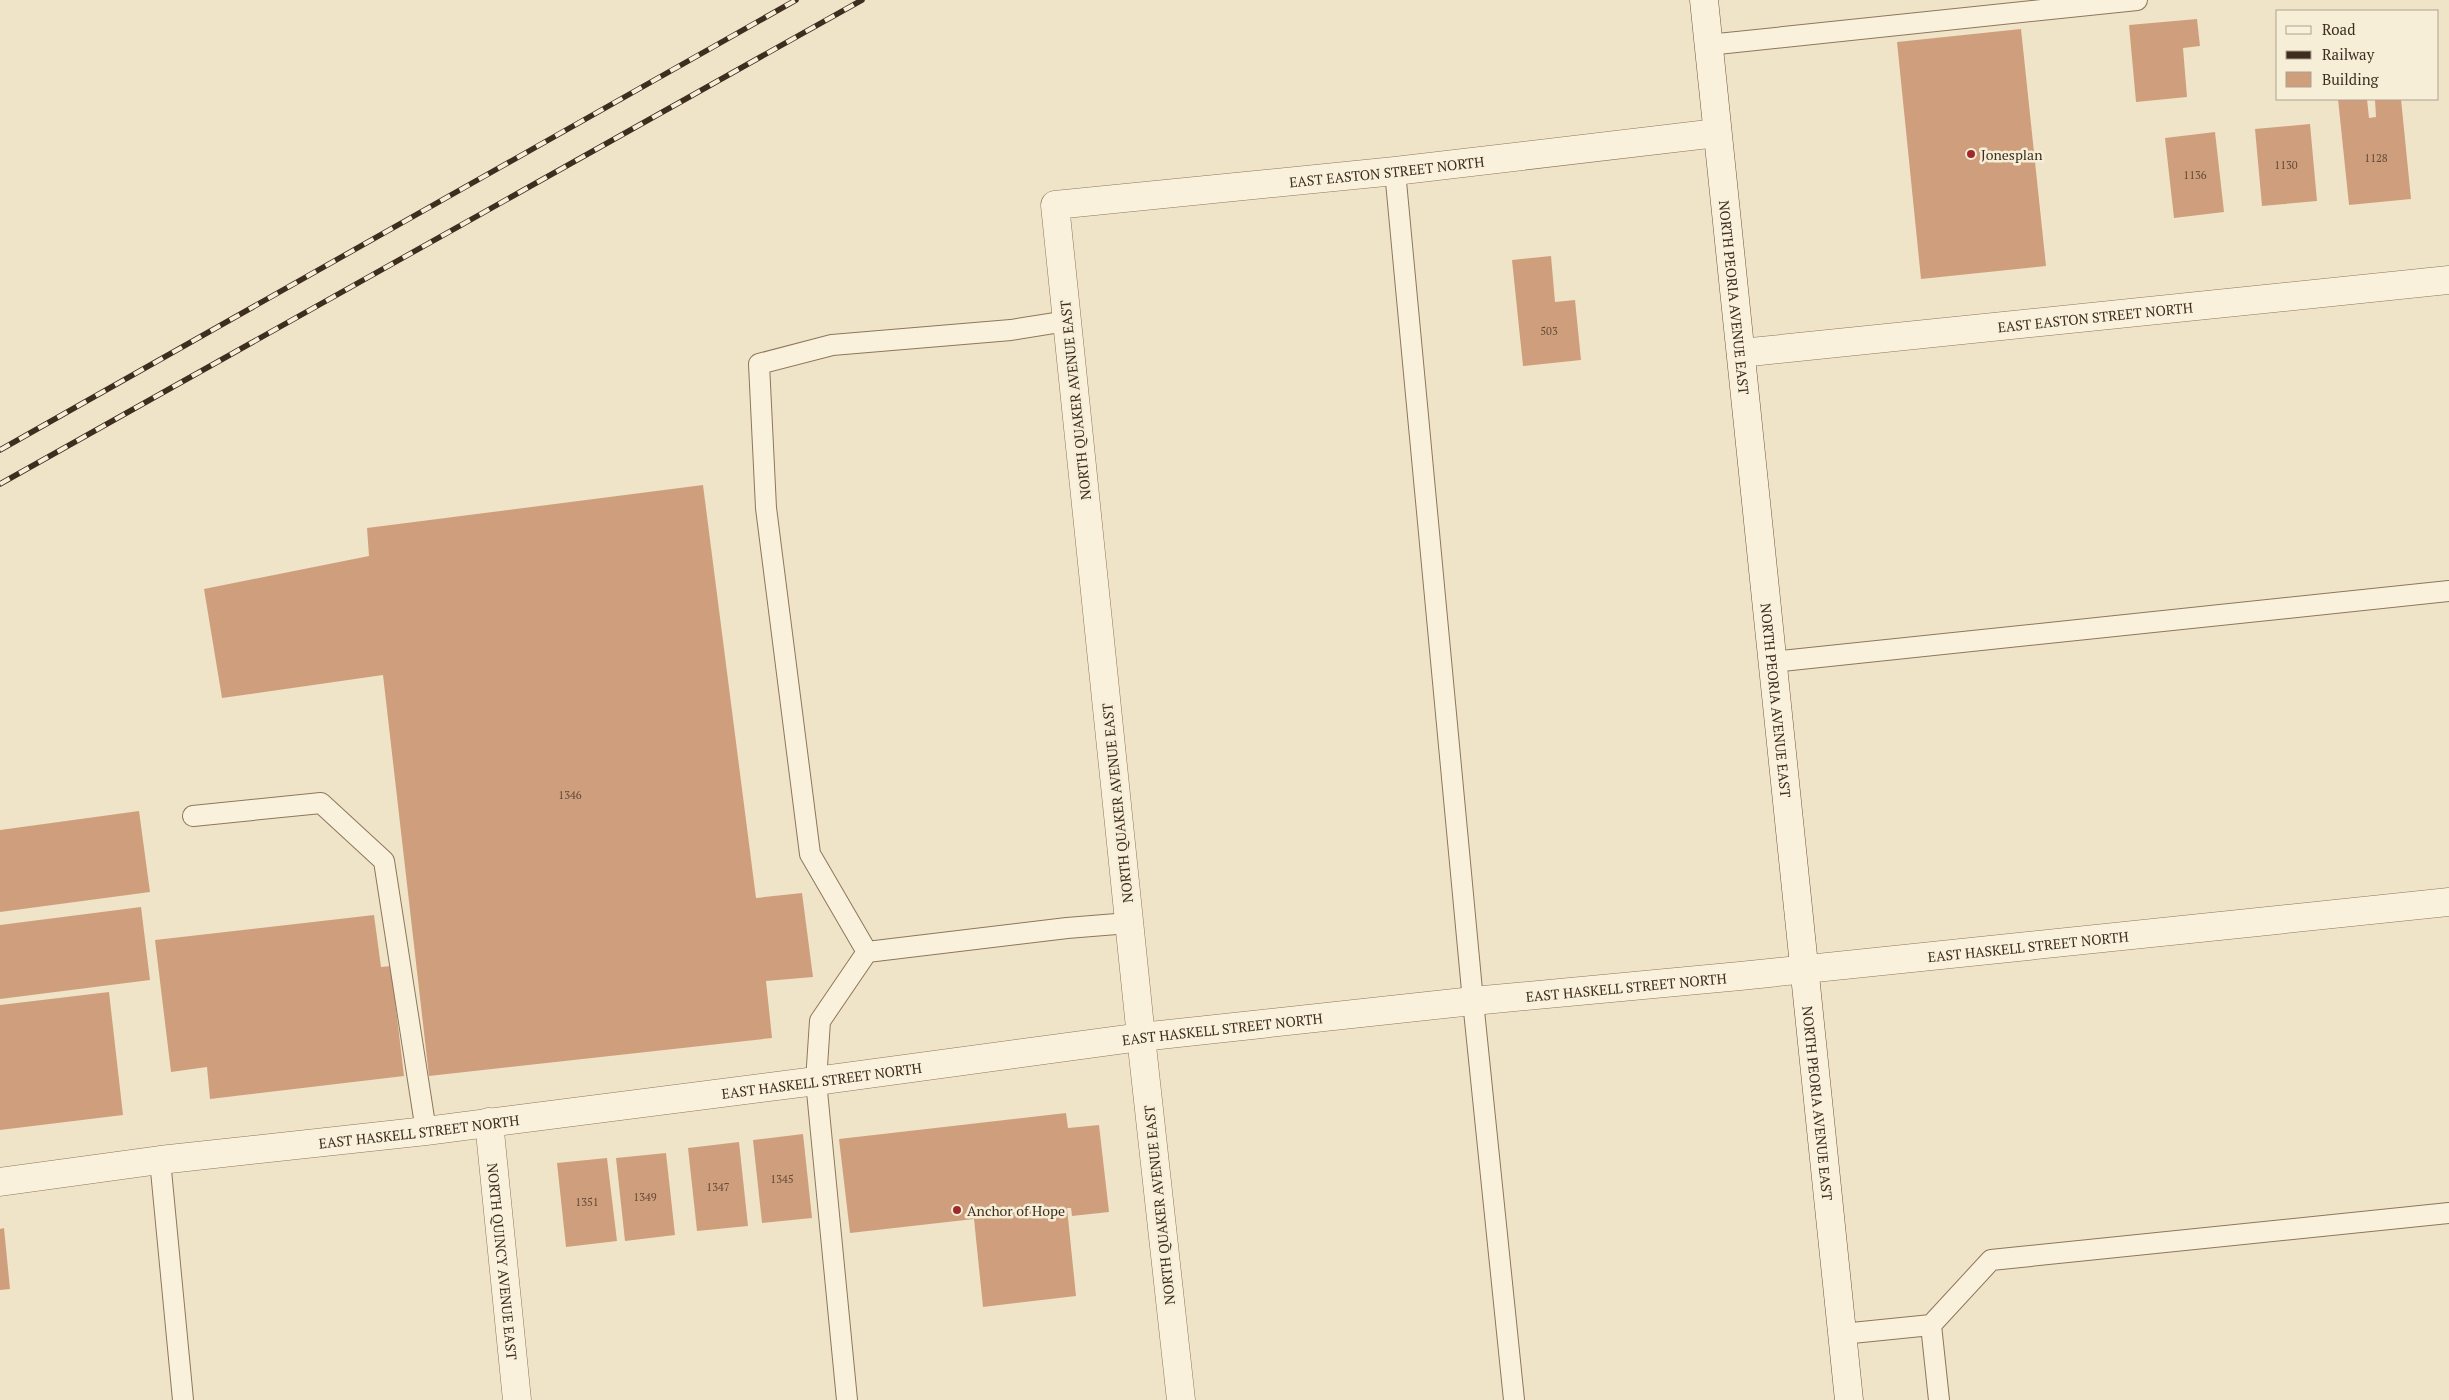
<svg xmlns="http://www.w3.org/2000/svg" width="2449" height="1400" font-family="'PT Serif',serif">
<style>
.building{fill:#cf9f7d}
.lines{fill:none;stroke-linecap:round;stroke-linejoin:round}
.lane-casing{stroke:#8d765c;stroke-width:22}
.street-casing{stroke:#8d765c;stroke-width:29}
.secondary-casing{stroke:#6f573f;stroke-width:29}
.lane{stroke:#faf1dc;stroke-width:20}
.street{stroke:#faf1dc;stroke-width:28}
.secondary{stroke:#faf1dc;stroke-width:28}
.rail-casing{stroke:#3d2e20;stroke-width:5.5}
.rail{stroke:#f7eed8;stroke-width:4;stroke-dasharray:11;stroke-linecap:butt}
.poi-dot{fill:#9e2a2b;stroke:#f7eed8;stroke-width:2}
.labels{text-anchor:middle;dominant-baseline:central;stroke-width:5;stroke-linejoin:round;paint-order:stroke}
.number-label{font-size:11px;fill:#624a37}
.poi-label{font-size:14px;fill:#3d2e20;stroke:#f7eed8;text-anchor:start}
.street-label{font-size:14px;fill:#3d2e20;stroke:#f7eed8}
</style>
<rect width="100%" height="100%" fill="#f0e4c8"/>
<path class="building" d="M 2197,19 L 2200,46 L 2183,48 L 2187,97 L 2136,102 L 2129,25 Z
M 2021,29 L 2046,266 L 1921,279 L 1897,42 Z
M 2338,99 L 2367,99 L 2369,118 L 2376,117 L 2375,100 L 2401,99 L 2411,199 L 2349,205 Z
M 2310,124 L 2317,201 L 2262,206 L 2255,129 Z
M 2215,132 L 2224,212 L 2174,218 L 2165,138 Z
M 1551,256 L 1555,302 L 1575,300 L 1581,360 L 1523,366 L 1512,260 Z
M 703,485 L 756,898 L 802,893 L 813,977 L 766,981 L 772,1038 L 429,1076 L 383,675 L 222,698 L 204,589 L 369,556 L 367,528 Z
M 139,811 L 150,892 L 0,912 L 0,830 Z
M 141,907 L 150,980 L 0,999 L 0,925 Z
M 374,915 L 381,967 L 391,966 L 404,1076 L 210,1099 L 207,1067 L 171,1072 L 155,940 Z
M 109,992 L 123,1115 L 0,1130 L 0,1005 Z
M 1066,1113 L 1068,1128 L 1099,1125 L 1109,1212 L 1072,1216 L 1071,1208 L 1067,1208 L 1076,1296 L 983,1307 L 974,1219 L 850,1233 L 839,1139 Z
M 803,1134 L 812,1218 L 762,1223 L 753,1140 Z
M 739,1142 L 748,1226 L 697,1231 L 688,1148 Z
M 666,1153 L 675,1235 L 625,1241 L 616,1158 Z
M 607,1158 L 617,1241 L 566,1247 L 557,1163 Z
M 4,1228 L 10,1289 L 0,1290 L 0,1229 Z"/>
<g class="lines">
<defs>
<path id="lane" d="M 1708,45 L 2137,0
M 1395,171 L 1473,1001 L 1514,1400
M 1772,662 L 2449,591
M 193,816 L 321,803 L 384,861 L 426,1131
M 867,952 L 810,854 L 766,508 L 759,364 L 832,345 L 1011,330 L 1067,321
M 160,1160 L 183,1400
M 1931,1325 L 1991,1260 L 2449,1213
M 1842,1334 L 1931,1325 L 1939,1400
M 847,1400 L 816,1081 L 820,1021 L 867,952 L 1067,928 L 1129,923"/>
<g id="street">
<path id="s1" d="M 1741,353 L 2449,280"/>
<path id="s2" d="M 489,1122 L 517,1400"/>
<path id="s3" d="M 0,1182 L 160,1160 L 426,1131 L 816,1081 L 1141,1037 L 1473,1001 L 1740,976 L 2449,902"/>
<path id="s4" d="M 1181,1400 L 1141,1037 L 1055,205 L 1395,171 L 1717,133"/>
</g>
<g id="secondary">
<path id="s5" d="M 1704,0 L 1849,1400"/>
</g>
</defs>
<use href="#lane" class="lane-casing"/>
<use href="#street" class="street-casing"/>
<use href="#secondary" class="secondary-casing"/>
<use href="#lane" class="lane"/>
<use href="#street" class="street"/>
<use href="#secondary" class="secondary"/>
<defs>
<path id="rail" d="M 0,450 L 796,0
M 0,484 L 862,0"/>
</defs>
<use href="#rail" class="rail-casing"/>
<use href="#rail" class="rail"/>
</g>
<g class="poi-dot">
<circle cx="1971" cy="154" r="5"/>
<circle cx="957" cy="1210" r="5"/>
</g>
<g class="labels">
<g class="number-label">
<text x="2376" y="158">1128</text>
<text x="2286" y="165">1130</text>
<text x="2195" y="175">1136</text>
<text x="1549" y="331">503</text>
<text x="570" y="795">1346</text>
<text x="782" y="1179">1345</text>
<text x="718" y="1187">1347</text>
<text x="645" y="1197">1349</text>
<text x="587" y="1202">1351</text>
</g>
<g class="poi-label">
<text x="1981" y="154">Jonesplan</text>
<text x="967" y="1210">Anchor of Hope</text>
</g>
<g class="street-label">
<text stroke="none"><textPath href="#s4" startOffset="1535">EAST EASTON STREET NORTH</textPath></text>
<text stroke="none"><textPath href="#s5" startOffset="299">NORTH PEORIA AVENUE EAST</textPath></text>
<text stroke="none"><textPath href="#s1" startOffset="356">EAST EASTON STREET NORTH</textPath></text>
<text transform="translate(1075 400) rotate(-96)">NORTH QUAKER AVENUE EAST</text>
<text stroke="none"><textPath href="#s5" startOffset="704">NORTH PEORIA AVENUE EAST</textPath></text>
<text transform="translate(1117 803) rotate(-96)">NORTH QUAKER AVENUE EAST</text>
<text stroke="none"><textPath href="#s3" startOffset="2042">EAST HASKELL STREET NORTH</textPath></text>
<text stroke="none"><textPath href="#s3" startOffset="1638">EAST HASKELL STREET NORTH</textPath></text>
<text stroke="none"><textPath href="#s3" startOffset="1232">EAST HASKELL STREET NORTH</textPath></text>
<text stroke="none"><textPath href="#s3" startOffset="828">EAST HASKELL STREET NORTH</textPath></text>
<text stroke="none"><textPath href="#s5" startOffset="1109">NORTH PEORIA AVENUE EAST</textPath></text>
<text stroke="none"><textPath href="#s3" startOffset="422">EAST HASKELL STREET NORTH</textPath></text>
<text transform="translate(1159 1205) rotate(-96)">NORTH QUAKER AVENUE EAST</text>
<text stroke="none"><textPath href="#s2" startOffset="140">NORTH QUINCY AVENUE EAST</textPath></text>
</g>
</g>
<rect x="2276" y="10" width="162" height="90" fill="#f7eed8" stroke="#ada18e"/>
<rect x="2286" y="26" width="25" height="8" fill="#faf1dc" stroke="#ada18e"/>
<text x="2322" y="35" font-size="15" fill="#3d2e20">Road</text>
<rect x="2286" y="51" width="25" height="8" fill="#3d2e20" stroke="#ada18e"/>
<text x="2322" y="60" font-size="15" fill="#3d2e20">Railway</text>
<rect x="2286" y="72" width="25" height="15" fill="#cf9f7d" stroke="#ada18e"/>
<text x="2322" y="85" font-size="15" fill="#3d2e20">Building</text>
</svg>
